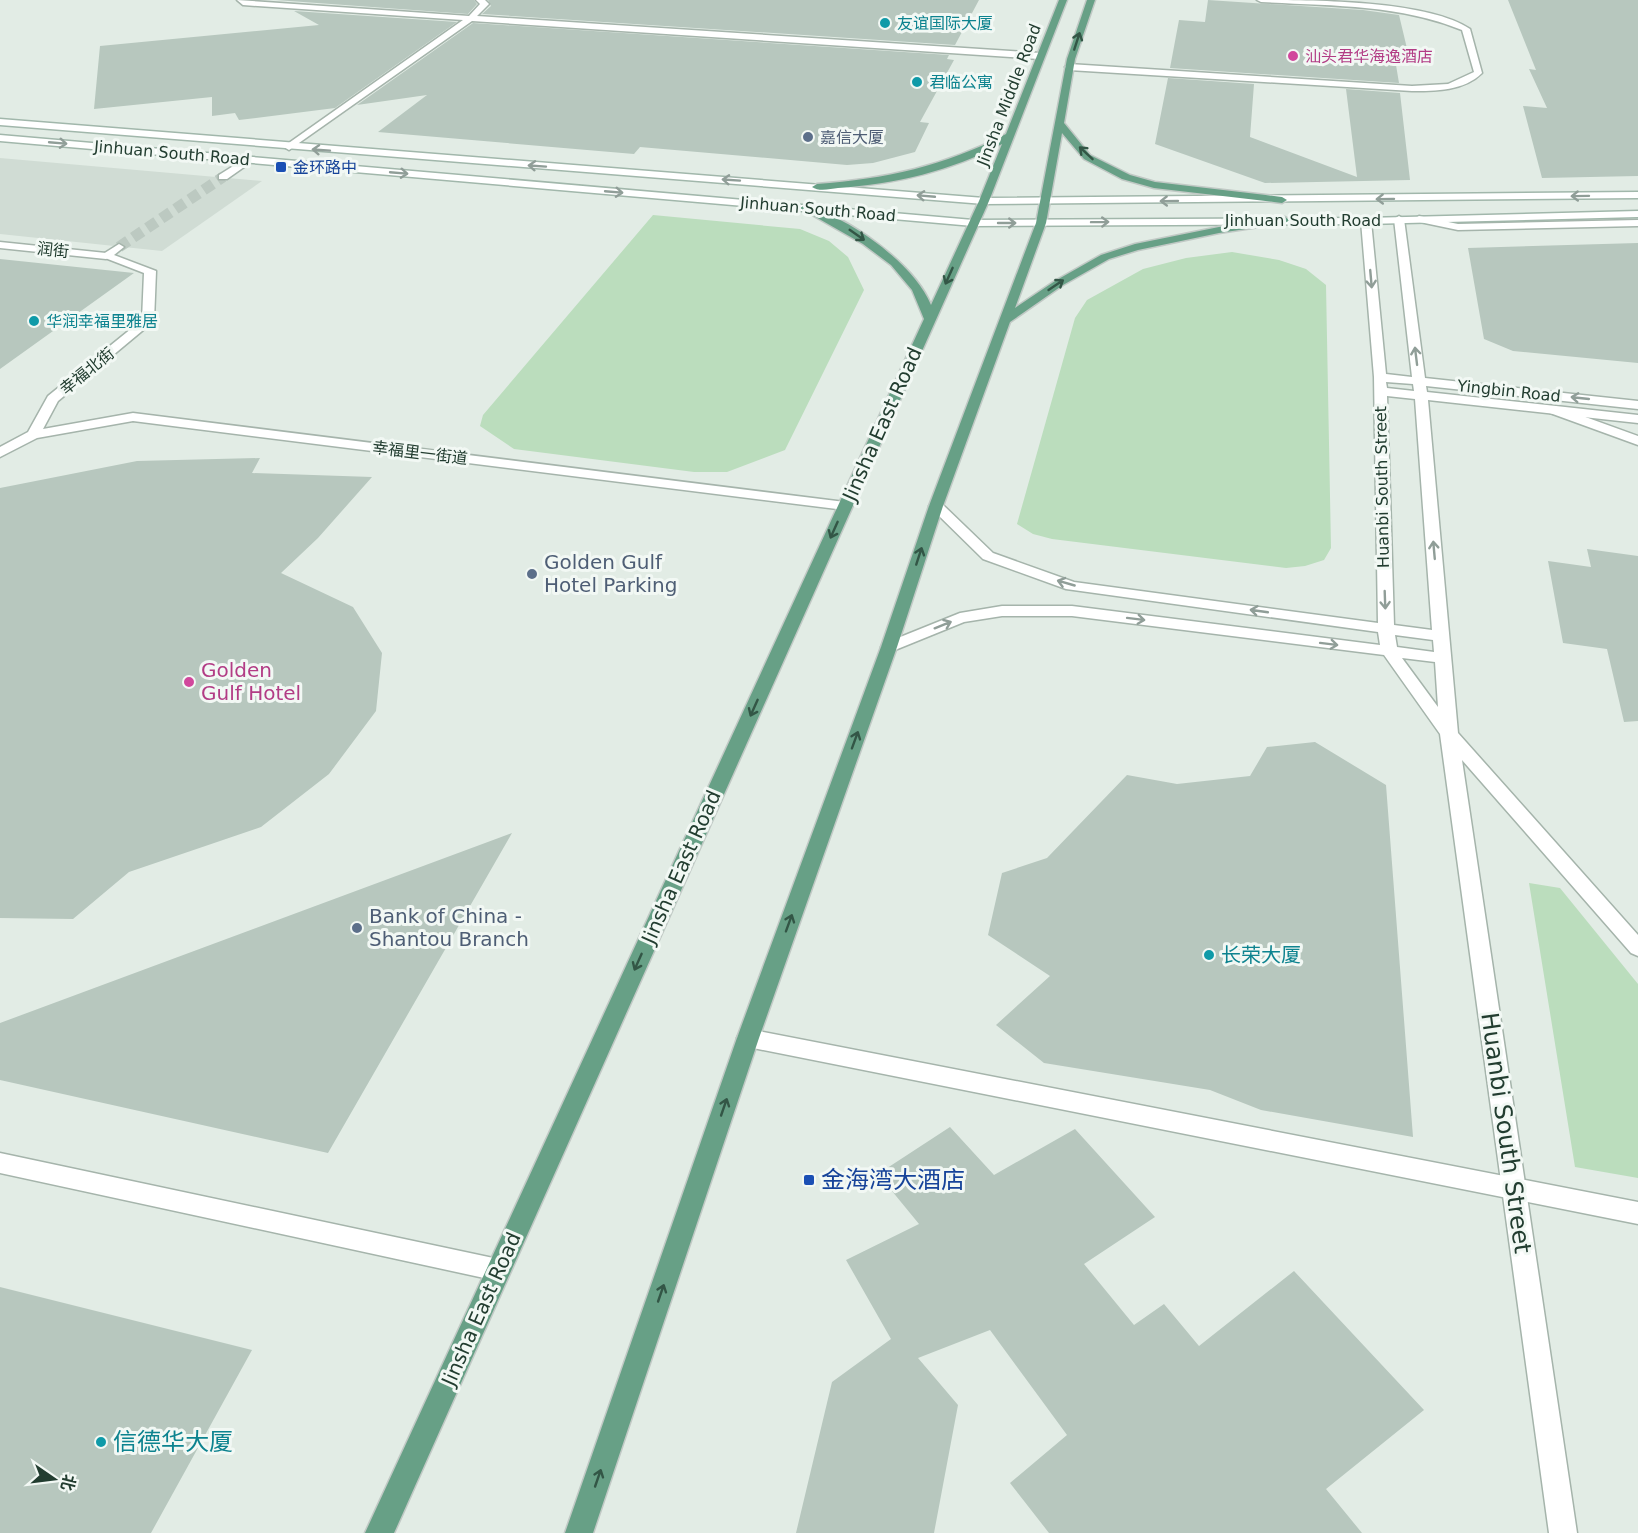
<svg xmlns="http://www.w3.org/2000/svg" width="1638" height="1533" font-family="'DejaVu Sans','Noto Sans SC',sans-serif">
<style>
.built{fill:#d0dcd4}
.green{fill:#bbddbd}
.building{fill:#b7c7be}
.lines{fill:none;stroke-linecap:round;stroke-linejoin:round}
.minor-tunnel{stroke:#bcc9c1;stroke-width:11;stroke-dasharray:11 6;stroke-linecap:butt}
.service-casing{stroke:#a5b4ab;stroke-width:3}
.pedestrian-casing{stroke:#a5b4ab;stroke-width:3}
.minor-casing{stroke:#a5b4ab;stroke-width:3}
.tertiary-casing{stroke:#a5b4ab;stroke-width:3}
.secondary-casing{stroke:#a1b7ab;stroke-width:3}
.primary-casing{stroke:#c1c9c5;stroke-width:3}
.service{fill:#fff;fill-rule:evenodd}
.pedestrian{fill:#fff;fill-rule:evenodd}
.minor{fill:#fff;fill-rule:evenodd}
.tertiary{fill:#fff;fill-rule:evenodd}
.secondary{fill:#fff;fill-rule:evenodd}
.primary{fill:#67a086;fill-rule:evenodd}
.oneway{stroke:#335646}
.oneway2{stroke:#909e98}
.culture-dot{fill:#0f9aa8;stroke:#f2f8f4;stroke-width:2}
.hotel-dot{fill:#d1479c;stroke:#f2f8f4;stroke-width:2}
.service-dot{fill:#5c6f8a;stroke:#f2f8f4;stroke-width:2}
.transit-dot{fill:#1a4fb4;stroke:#f2f8f4;stroke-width:2}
.labels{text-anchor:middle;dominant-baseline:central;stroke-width:6;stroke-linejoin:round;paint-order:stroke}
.far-culture-label{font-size:16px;fill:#0d838f;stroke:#f2f8f4;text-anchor:start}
.far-hotel-label{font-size:16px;fill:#b23c85;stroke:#f2f8f4;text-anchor:start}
.far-street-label{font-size:16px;fill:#223d30;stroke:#f2f8f4}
.far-service-label{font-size:16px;fill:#4e5e75;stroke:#f2f8f4;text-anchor:start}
.far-transit-label{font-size:16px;fill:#164399;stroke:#f2f8f4;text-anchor:start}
.street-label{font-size:20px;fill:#223d30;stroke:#f2f8f4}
.service-label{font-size:20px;fill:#4e5e75;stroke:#f2f8f4;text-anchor:start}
.hotel-label{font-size:20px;fill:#b23c85;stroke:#f2f8f4;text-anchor:start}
.culture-label{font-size:20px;fill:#0d838f;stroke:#f2f8f4;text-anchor:start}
.near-street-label{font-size:24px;fill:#223d30;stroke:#f2f8f4}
.near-transit-label{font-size:24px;fill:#164399;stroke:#f2f8f4;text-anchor:start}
.near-culture-label{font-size:24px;fill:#0d838f;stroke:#f2f8f4;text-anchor:start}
</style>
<rect width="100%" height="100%" fill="#e2ece5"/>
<path class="built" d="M 0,158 L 262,181 L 162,251 L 0,234 Z"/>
<path class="green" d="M 653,215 L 800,229 L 829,241 L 848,257 L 864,290 L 785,450 L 727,472 L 694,472 L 514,449 L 480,426 L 483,415 Z
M 1232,252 L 1279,260 L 1306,269 L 1326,285 L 1331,548 L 1324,560 L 1305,566 L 1286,568 L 1052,539 L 1033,534 L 1017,524 L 1075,318 L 1087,300 L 1143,269 L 1186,258 Z
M 1529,883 L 1560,888 L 1638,984 L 1638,1178 L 1575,1167 Z"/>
<path class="building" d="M 276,0 L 474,0 L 477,4 L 468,14 Z
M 488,0 L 979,0 L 955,45 L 482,14 L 491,6 Z
M 1208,0 L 1363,10 L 1399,15 L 1410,61 L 1396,65 L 1399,83 L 1170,68 L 1179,20 L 1205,22 Z
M 1508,0 L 1638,0 L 1638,176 L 1542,178 L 1523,106 L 1547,108 L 1529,69 L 1536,70 Z
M 294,11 L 457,22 L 335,108 L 239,120 L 235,113 L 212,116 L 212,97 L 94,109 L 100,46 L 319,25 Z
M 473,23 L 949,55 L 947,59 L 954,60 L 920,122 L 929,123 L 915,152 L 873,163 L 847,165 L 640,147 L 634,154 L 378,132 L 427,95 L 357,105 Z
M 1168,78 L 1254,84 L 1250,137 L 1357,177 L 1346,89 L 1400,93 L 1410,180 L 1265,183 L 1155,144 Z
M 1638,243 L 1638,363 L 1513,351 L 1484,339 L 1468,248 Z
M 0,259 L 134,273 L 0,369 Z
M 260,458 L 252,473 L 372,477 L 318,538 L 281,573 L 353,607 L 382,653 L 376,711 L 329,774 L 261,827 L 129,872 L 73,919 L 0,918 L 0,488 L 137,461 Z
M 1587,549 L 1638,556 L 1638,721 L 1624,722 L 1607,649 L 1563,643 L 1548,561 L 1591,567 Z
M 1315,742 L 1386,785 L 1413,1137 L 1261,1110 L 1210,1090 L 1044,1063 L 996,1025 L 1050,976 L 988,935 L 1002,873 L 1047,858 L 1127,775 L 1177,784 L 1250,776 L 1267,747 Z
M 512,833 L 328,1153 L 0,1080 L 0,1023 Z
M 950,1127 L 994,1175 L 1075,1129 L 1155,1217 L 1084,1264 L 1134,1325 L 1164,1304 L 1199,1346 L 1294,1271 L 1424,1410 L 1326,1489 L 1362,1533 L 1049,1533 L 1010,1483 L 1067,1435 L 990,1330 L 918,1358 L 958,1405 L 934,1533 L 796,1533 L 832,1382 L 891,1339 L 846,1260 L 919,1224 L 878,1174 Z
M 0,1287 L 252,1350 L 151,1533 L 0,1533 Z"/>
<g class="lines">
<path class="minor-tunnel" d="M 119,247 L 223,177"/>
<defs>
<path id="service" d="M 1257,0 C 1310,0 1428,0 1470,29 L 1482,73 C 1464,91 1436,91 1412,91 L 1069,70 L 1065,67 L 1069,64 L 1412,86 L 1448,84 L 1474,72 L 1462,30 C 1398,4 1329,6 1261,2 Z"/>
<path id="pedestrian" d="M 0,242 L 106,253 L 112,256 L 106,259 L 0,248 Z"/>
<path id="minor" d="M 237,0 L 469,16 L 480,4 L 476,0 L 485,0 L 489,4 L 477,16 L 1040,53 L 1044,56 L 1040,59 L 472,21 L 289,150 L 284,147 L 286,145 L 463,20 L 243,5 Z
M 246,158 L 254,160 L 227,179 L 219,179 L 219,175 Z
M 119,244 L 124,247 L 114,255 L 156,271 L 154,321 L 58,401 L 43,429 L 133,413 L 845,502 L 852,506 L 845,510 L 133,421 L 37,438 L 0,457 L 0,447 L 28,432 L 48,396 L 142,320 L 144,273 L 100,256 Z
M 1555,406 L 1638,436 L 1638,445 L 1550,413 L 1548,410 Z
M 748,1029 L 1638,1202 L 1638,1224 L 748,1047 L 740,1044 L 737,1038 L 740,1032 Z
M 0,1153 L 498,1259 L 507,1262 L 510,1270 L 507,1278 L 498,1281 L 0,1173 Z"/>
<path id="tertiary" d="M 1399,216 L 1404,219 L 1425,378 L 1638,401 L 1638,409 L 1426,386 L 1427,392 L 1638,415 L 1638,423 L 1428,400 L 1458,733 L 1638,935 L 1638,956 L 1631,953 L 1462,760 L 1577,1533 L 1549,1533 L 1440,734 L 1384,655 L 1072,616 L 1002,616 L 964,622 L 895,650 L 883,650 L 881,647 L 883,644 L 960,613 L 1002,606 L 1072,606 L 1380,645 L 1378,632 L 1066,589 L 983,559 L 929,506 L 931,503 L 941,503 L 993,553 L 1074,582 L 1378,623 L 1374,377 L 1361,221 L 1366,218 L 1371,221 L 1386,374 L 1412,377 L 1394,219 ZM 1386,382 L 1413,384 L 1414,391 L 1387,388 ZM 1387,396 L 1415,399 L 1432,630 L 1394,625 ZM 1395,635 L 1433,640 L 1434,652 L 1397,647 ZM 1402,658 L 1435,662 L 1438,707 Z
M 1419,216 L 1458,224 L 1638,220 L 1638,226 L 1458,230 L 1415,221 L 1414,219 Z"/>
<path id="secondary" d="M 0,119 L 984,198 L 1638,192 L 1638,198 L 984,204 L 0,125 Z
M 0,135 L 973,220 L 1366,218 L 1638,211 L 1638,217 L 1366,224 L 973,226 L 0,141 Z"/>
<path id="primary" d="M 1059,0 L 1067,0 L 989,201 L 394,1533 L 365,1533 L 924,319 L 912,290 L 891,265 L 863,244 L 800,208 L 805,205 C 849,218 914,263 931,305 L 979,201 L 1002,144 C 951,171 895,184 838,188 C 830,189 819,192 812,187 L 817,184 C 885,179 945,166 1006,134 Z
M 1087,0 L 1095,0 L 1075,59 L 1064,123 L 1090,155 L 1130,175 L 1155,182 L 1282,197 L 1287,200 L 1282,203 L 1154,188 L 1122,179 L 1084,159 L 1062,133 L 1046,223 L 1015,308 L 1055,281 L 1101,255 L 1135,244 L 1219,227 L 1285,217 L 1290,220 L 1285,223 L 1219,233 L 1138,250 L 1109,259 L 1063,285 L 1010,322 L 943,506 L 897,647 L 759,1038 L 593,1533 L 565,1533 L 737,1038 L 881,647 L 929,506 L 1036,223 L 1067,59 Z"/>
</defs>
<use href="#service" class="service-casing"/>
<use href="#pedestrian" class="pedestrian-casing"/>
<use href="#minor" class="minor-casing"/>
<use href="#tertiary" class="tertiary-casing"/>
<use href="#secondary" class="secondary-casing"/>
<use href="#primary" class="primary-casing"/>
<use href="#service" class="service"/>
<use href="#pedestrian" class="pedestrian"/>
<use href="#minor" class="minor"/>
<use href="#tertiary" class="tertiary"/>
<use href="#secondary" class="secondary"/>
<use href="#primary" class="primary"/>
</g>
<defs><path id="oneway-shaft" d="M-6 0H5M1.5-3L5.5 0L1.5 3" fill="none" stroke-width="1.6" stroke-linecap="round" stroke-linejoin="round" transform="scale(1.5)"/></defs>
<g class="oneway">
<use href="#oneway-shaft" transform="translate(1077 41) rotate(-72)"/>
<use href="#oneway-shaft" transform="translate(1086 153) rotate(-137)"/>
<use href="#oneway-shaft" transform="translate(857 235) rotate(35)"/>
<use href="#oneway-shaft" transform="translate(949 276) rotate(114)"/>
<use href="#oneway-shaft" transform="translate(1056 285) rotate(-34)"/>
<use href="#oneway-shaft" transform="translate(834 530) rotate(114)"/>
<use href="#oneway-shaft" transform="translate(919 556) rotate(-72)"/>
<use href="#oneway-shaft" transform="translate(754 708) rotate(114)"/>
<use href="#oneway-shaft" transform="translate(855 740) rotate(-70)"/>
<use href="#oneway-shaft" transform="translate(789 923) rotate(-70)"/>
<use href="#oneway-shaft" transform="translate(638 962) rotate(114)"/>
<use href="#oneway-shaft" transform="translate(724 1107) rotate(-71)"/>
<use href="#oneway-shaft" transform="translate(661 1293) rotate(-71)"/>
<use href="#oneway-shaft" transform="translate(598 1478) rotate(-71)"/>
</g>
<g class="oneway2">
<use href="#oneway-shaft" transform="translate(58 143) rotate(5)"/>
<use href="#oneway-shaft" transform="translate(321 150) rotate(-176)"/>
<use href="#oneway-shaft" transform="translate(537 166) rotate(-176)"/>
<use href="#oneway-shaft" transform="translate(399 173) rotate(5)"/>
<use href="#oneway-shaft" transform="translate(731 180) rotate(-176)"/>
<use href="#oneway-shaft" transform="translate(614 192) rotate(5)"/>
<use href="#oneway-shaft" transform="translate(926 196) rotate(-175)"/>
<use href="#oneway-shaft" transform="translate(1580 196) rotate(179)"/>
<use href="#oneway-shaft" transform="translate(1385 199) rotate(179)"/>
<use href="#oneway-shaft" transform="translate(1169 201) rotate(179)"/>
<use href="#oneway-shaft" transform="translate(1100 222) rotate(-1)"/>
<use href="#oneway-shaft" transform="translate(1007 223)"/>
<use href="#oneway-shaft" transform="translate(1371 279) rotate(85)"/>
<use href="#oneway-shaft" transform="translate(1416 356) rotate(-97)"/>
<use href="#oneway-shaft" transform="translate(1580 398) rotate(-174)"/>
<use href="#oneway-shaft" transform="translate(1434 550) rotate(-95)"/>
<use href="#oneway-shaft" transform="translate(1066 583) rotate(-164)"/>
<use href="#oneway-shaft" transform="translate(1385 600) rotate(88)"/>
<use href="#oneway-shaft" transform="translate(1259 611) rotate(-172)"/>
<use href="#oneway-shaft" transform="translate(1136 619) rotate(7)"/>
<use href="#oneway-shaft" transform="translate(943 625) rotate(-22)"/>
<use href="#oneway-shaft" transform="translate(1329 644) rotate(7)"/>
</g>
<g class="culture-dot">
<circle cx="885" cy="23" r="6"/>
<circle cx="917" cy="82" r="6"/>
<circle cx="34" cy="321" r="6"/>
<circle cx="1209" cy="955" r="6"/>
<circle cx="101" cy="1442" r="6"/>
</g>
<g class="hotel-dot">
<circle cx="1293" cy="56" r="6"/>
<circle cx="189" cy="682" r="6"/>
</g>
<g class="service-dot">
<circle cx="808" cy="137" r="6"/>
<circle cx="532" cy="574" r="6"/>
<circle cx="357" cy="928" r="6"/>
</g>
<g class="transit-dot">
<rect x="275" y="161" width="12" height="12" rx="3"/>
<rect x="803" y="1174" width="12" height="12" rx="3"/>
</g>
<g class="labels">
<g class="far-culture-label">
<text x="897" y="23">友谊国际大厦</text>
<text x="929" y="82">君临公寓</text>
<text x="46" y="321">华润幸福里雅居</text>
</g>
<g class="far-hotel-label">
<text x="1305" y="56">汕头君华海逸酒店</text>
</g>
<g class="far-street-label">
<text transform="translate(1009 95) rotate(-69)">Jinsha Middle Road</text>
<text transform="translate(172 153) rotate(5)">Jinhuan South Road</text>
<text transform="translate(818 209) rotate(5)">Jinhuan South Road</text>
<text x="1303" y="220">Jinhuan South Road</text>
<text transform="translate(53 250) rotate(6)">润街</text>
<text transform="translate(87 371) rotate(-39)">幸福北街</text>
<text transform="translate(1509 391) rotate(6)">Yingbin Road</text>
<text transform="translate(420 453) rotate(7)">幸福里一街道</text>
<text transform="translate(1382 487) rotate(-91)">Huanbi South Street</text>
</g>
<g class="far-service-label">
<text x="820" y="137">嘉信大厦</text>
</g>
<g class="far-transit-label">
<text x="293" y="167">金环路中</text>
</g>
<g class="street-label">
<text transform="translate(882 424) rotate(-66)">Jinsha East Road</text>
<text transform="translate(681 867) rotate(-66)">Jinsha East Road</text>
<text transform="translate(481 1309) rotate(-66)">Jinsha East Road</text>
</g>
<g class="service-label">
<text x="544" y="562">Golden Gulf<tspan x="544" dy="23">Hotel Parking</tspan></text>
<text x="369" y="916">Bank of China -<tspan x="369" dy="23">Shantou Branch</tspan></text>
</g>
<g class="hotel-label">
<text x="201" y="670">Golden<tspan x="201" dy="23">Gulf Hotel</tspan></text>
</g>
<g class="culture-label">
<text x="1221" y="955">长荣大厦</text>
</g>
<g class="near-street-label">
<text transform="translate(1506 1133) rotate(82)">Huanbi South Street</text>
</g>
<g class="near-transit-label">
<text x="821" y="1180">金海湾大酒店</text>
</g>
<g class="near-culture-label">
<text x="113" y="1442">信德华大厦</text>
</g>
</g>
<g transform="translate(54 1479) rotate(104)" stroke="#f2f8f4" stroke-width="4.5" paint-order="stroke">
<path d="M0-4.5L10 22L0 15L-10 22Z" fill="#223d30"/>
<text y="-9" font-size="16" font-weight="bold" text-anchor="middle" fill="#223d30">北</text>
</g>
</svg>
